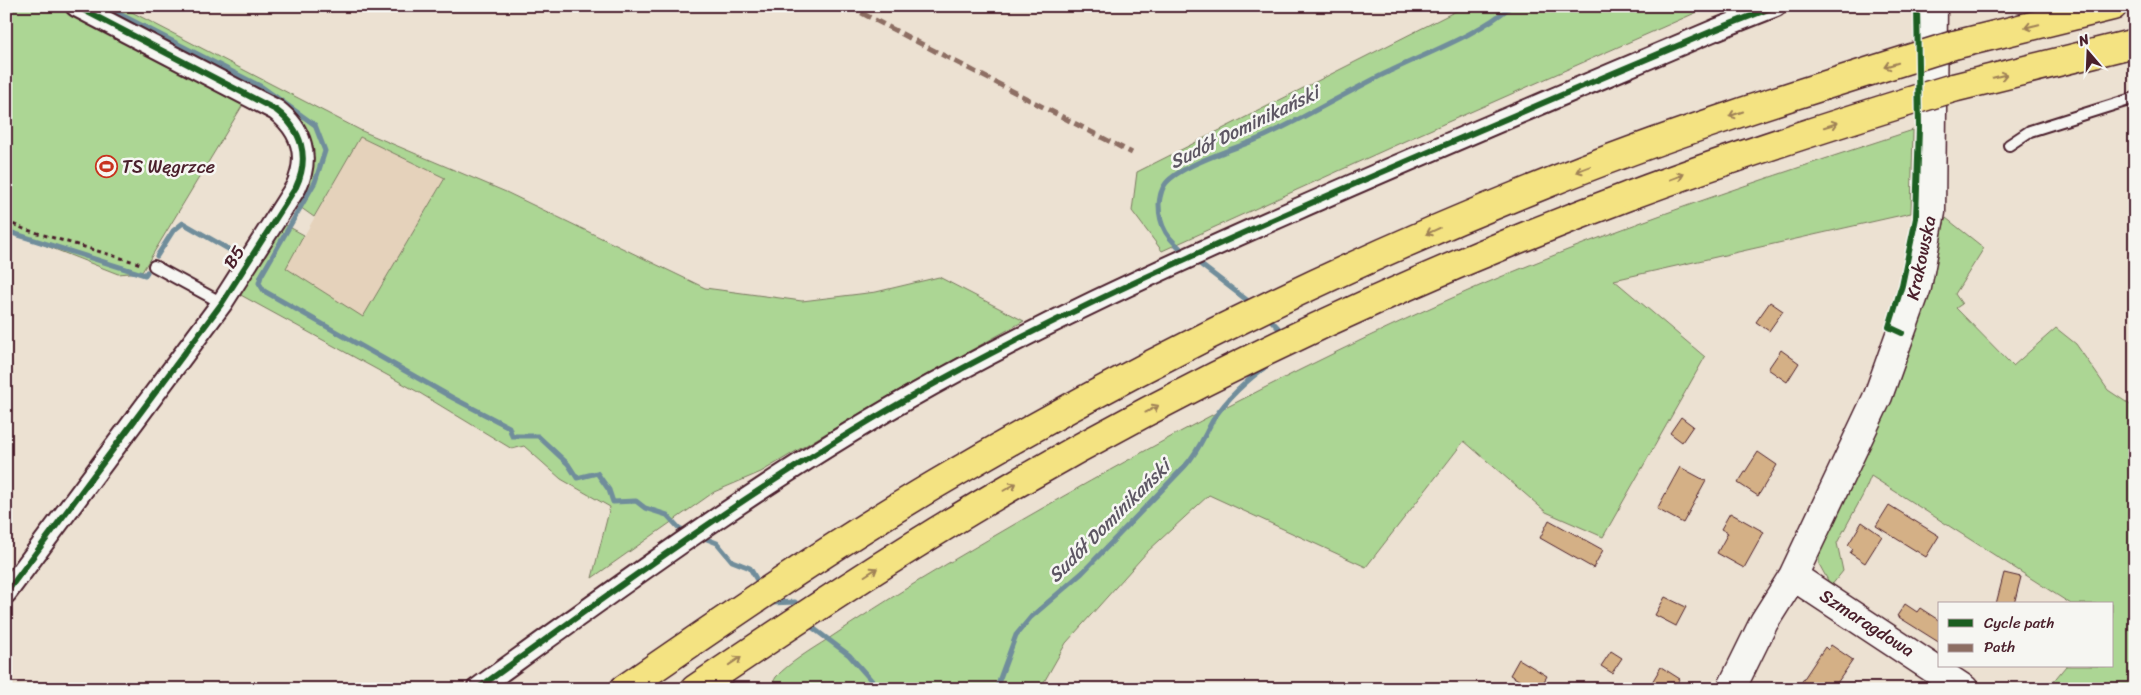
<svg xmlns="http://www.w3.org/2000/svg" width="2141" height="695" font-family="Sriracha,sans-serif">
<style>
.built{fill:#e5d2bb}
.green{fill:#acd694;stroke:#7b7a60}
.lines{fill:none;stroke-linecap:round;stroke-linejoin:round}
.stream{stroke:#6f8d9b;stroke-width:5}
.building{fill:#d4b086;stroke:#4a1f2b}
.lane-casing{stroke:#4a1f2b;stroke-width:14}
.street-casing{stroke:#4a1f2b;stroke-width:24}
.secondary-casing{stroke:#4a1f2b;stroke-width:31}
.highway-casing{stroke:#4a1f2b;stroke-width:31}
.path{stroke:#4a1f2b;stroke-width:3;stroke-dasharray:4 4;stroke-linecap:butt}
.lane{stroke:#f6f6f2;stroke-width:10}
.street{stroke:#f6f6f2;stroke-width:20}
.secondary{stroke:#f6f6f2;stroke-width:28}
.highway{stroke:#f4e382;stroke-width:28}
.highway-bridge-casing{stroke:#4a1f2b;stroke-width:31;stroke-linecap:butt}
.highway-bridge{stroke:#f4e382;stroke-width:28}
.quiet{stroke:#8d6e63;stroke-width:5;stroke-dasharray:10 5;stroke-linecap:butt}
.cycleway-casing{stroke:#f6f6f2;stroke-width:9}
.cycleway{stroke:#1b5e20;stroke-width:6}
.oneway{stroke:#9f8156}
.labels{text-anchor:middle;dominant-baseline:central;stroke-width:5;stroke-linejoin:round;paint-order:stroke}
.poi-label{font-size:18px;fill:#4a1f2b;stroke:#f6f6f2;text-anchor:start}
.street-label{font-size:18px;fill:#4a1f2b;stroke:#f6f6f2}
.water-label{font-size:19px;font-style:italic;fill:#5d5663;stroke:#f6f6f2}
</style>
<rect width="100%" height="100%" fill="#ece1d2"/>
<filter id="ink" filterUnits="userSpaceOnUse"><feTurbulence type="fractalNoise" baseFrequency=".02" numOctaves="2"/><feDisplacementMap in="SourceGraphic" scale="10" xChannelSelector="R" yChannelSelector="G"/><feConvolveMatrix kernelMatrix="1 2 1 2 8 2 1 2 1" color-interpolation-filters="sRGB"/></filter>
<g filter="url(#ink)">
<path class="built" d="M 360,137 L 445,178 L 363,318 L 286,268 Z"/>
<path class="green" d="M 6,6 L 56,6 L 244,103 L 142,272 L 118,274 L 6,230 Z
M 90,6 L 120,6 L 362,131 L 506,192 L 705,288 L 802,301 L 876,292 L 939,277 L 1024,321 L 892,394 L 761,472 L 714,492 L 592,578 L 610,507 L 561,479 L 524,446 L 512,449 L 418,392 L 237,293 L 282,223 L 304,235 L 286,268 L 363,317 L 445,178 L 360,137 L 314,217 L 297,205 L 312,167 L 312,148 L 304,124 L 272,100 Z
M 1466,6 L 1711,6 L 1407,140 L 1162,251 L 1132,211 L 1137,172 Z
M 1913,130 L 1911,213 L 1614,280 L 1705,357 L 1603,537 L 1546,512 L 1464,441 L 1366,567 L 1209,495 L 1148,551 L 1066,643 L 1040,689 L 771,689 C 772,685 774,680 776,677 C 789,663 812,649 828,639 C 858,619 889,599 920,580 C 1100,472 1285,371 1477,287 C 1619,226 1766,178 1913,130 Z
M 1946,218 L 1984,248 L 1955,294 L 1962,304 L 1956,308 L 2013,366 L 2056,328 L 2076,344 L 2108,390 L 2135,408 L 2135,680 L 2125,689 L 2047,689 L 2066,666 L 2112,666 L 2112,604 L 2071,604 L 1871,476 L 1863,495 L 1837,543 L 1843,571 L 1831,586 L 1819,564 L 1819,540 L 1930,265 Z"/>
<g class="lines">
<path class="stream" d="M 104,6 L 262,87 L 315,125 L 325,151 L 315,182 L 261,276 L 259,283 L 264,291 L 453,398 L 509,427 L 512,436 L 538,436 L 568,464 L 577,478 L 597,473 L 609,490 L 613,502 L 636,501 L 645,508 L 667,515 L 679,528 L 689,532
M 6,231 L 145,275 L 147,272
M 1187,254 C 1168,239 1159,228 1159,204 C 1160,196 1161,189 1166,183 C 1182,164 1241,147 1265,136 C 1306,117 1344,94 1384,74 C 1422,55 1480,34 1511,6
M 157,256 L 173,231 L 183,223 L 237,254
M 1196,261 L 1252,304
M 1267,316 L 1283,333
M 699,536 L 717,543 L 732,561 L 750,568 L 758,582 L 761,584
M 771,601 L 771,603 L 795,602 L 800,609
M 809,622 L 813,628 L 849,655 L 879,689
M 996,689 L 1016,635 L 1031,617 L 1082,573 L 1185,466 C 1198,452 1204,436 1213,420 C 1228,397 1248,379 1271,363"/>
</g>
<path class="building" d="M 1770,302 L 1783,311 L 1769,331 L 1756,322 Z
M 1781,350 L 1799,363 L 1787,382 L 1768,369 Z
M 1681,417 L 1693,426 L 1682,442 L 1670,433 Z
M 1758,452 L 1777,465 L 1758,496 L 1738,483 Z
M 1680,467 L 1706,481 L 1683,523 L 1657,509 Z
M 1889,505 L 1939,536 L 1926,557 L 1876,526 Z
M 1730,513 L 1764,532 L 1744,568 L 1717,553 L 1728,533 L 1721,529 Z
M 1549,520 L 1603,550 L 1593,568 L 1540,538 Z
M 1862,522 L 1882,536 L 1865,563 L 1850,553 L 1853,549 L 1848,545 Z
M 2004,573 L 2021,577 L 2014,604 L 1996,604 Z
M 1665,597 L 1686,607 L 1676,626 L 1655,615 Z
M 1905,604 L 1917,612 L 1920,608 L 1940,621 L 1940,643 L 1897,616 Z
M 1831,645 L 1853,660 L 1833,689 L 1797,689 L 1825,647 L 1828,650 Z
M 1611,651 L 1622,658 L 1612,673 L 1601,666 Z
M 1519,659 L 1547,676 L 1540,689 L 1534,689 L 1510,675 Z
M 1661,667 L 1680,679 L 1674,689 L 1648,689 Z"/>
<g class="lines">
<defs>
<path id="lane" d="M 2009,145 L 2030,131 L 2135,98
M 154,266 L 222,303"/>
<path id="street" d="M 6,593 L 222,303 L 296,187 C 310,157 302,130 276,110 L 76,6
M 477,689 C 617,588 755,486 905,400 C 1030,329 1161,269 1293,211 C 1433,149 1574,90 1715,30 L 1776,6"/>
<path id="secondary" d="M 1793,576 L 1964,689
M 1731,689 L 1764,622 L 1793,576 L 1878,396 L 1917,287 L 1931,212 L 1933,6"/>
<path id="highway" d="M 1954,45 L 2113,6
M 1953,88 L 2135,43
M 624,689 L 640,678
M 695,689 C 800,618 905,548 1014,485 C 1211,371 1418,275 1631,195"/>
</defs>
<use href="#lane" class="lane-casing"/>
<use href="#street" class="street-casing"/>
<use href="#secondary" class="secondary-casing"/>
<use href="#highway" class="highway-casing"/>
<path class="path" d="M 6,221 L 24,229 L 141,264"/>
<use href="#lane" class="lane"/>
<use href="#street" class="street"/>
<use href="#secondary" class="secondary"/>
<use href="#highway" class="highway"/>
<defs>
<path id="highway-bridge" d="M 1631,195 C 1737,155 1844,121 1953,88
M 640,678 C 737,611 835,544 936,484 C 1130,369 1333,269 1543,185 C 1677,130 1816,88 1954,45"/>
</defs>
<use href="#highway-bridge" class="highway-bridge-casing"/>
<use href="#highway-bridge" class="highway-bridge"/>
<path class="quiet" d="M 848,6 L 1132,153"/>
<defs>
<path id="cycleway" d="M 1902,333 L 1889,327 L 1902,285 L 1916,218 L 1919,128 L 1917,6
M 6,593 L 222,303 L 296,187 C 310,157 302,130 276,110 L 76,6
M 477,689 C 617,588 755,486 905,400 C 1030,329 1161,269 1293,211 C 1433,149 1574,90 1715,30 L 1776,6"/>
</defs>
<use href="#cycleway" class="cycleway-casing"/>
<use href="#cycleway" class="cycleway"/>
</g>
<defs><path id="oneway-shaft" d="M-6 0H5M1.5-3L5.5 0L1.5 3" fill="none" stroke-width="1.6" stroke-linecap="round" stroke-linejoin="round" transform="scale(1.25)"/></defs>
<g class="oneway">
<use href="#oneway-shaft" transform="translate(2032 26) rotate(166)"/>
<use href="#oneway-shaft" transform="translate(1891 65) rotate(163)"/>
<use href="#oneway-shaft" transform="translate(2000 76) rotate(-14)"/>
<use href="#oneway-shaft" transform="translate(1736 114) rotate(161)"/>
<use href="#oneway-shaft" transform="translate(1831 125) rotate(-17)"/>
<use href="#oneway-shaft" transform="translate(1583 169) rotate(159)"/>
<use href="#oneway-shaft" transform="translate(1677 177) rotate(-21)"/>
<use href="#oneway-shaft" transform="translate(1433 231) rotate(156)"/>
<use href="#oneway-shaft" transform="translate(1152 409) rotate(-28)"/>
<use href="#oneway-shaft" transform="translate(1010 487) rotate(-30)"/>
<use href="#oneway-shaft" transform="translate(871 572) rotate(-32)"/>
<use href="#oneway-shaft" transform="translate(735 661) rotate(-34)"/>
</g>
</g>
<defs>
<symbol id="stadium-ring" viewBox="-11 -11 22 22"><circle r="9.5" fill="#f6f6f2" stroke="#c8321e" stroke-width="1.5"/><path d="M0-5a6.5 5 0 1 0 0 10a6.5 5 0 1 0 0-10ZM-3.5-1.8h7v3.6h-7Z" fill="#c8321e"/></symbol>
</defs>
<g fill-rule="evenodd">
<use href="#stadium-ring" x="94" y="154" width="25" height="25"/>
</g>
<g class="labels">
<g class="poi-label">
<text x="122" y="167">TS Węgrzce</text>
</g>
<g class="street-label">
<text transform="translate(234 257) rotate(-57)">B5</text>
<text transform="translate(1921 258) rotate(-78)">Krakowska</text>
<text transform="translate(1867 623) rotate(33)">Szmaragdowa</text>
</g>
<g class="water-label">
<text transform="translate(1244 127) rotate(-26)">Sudół Dominikański</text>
<text transform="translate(1109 521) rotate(-45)">Sudół Dominikański</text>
</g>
</g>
<rect width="2141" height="695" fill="none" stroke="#f6f6f2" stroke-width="25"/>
<rect x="12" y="12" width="2116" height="670" fill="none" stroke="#4a1f2b" stroke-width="2" filter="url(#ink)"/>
<rect x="1938" y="602" width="175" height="65" fill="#f6f6f2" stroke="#b1a0a2"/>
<rect x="1948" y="619" width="25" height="8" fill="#1b5e20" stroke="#b1a0a2"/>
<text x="1984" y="628" font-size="15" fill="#4a1f2b">Cycle path</text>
<rect x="1948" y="644" width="25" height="8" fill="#8d6e63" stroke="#b1a0a2"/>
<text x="1984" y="652" font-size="15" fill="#4a1f2b">Path</text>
<g transform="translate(2088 52) rotate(341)" stroke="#f6f6f2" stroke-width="4" paint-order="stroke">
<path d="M0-4L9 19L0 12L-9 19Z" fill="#4a1f2b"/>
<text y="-8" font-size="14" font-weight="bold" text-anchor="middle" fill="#4a1f2b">N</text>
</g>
</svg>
